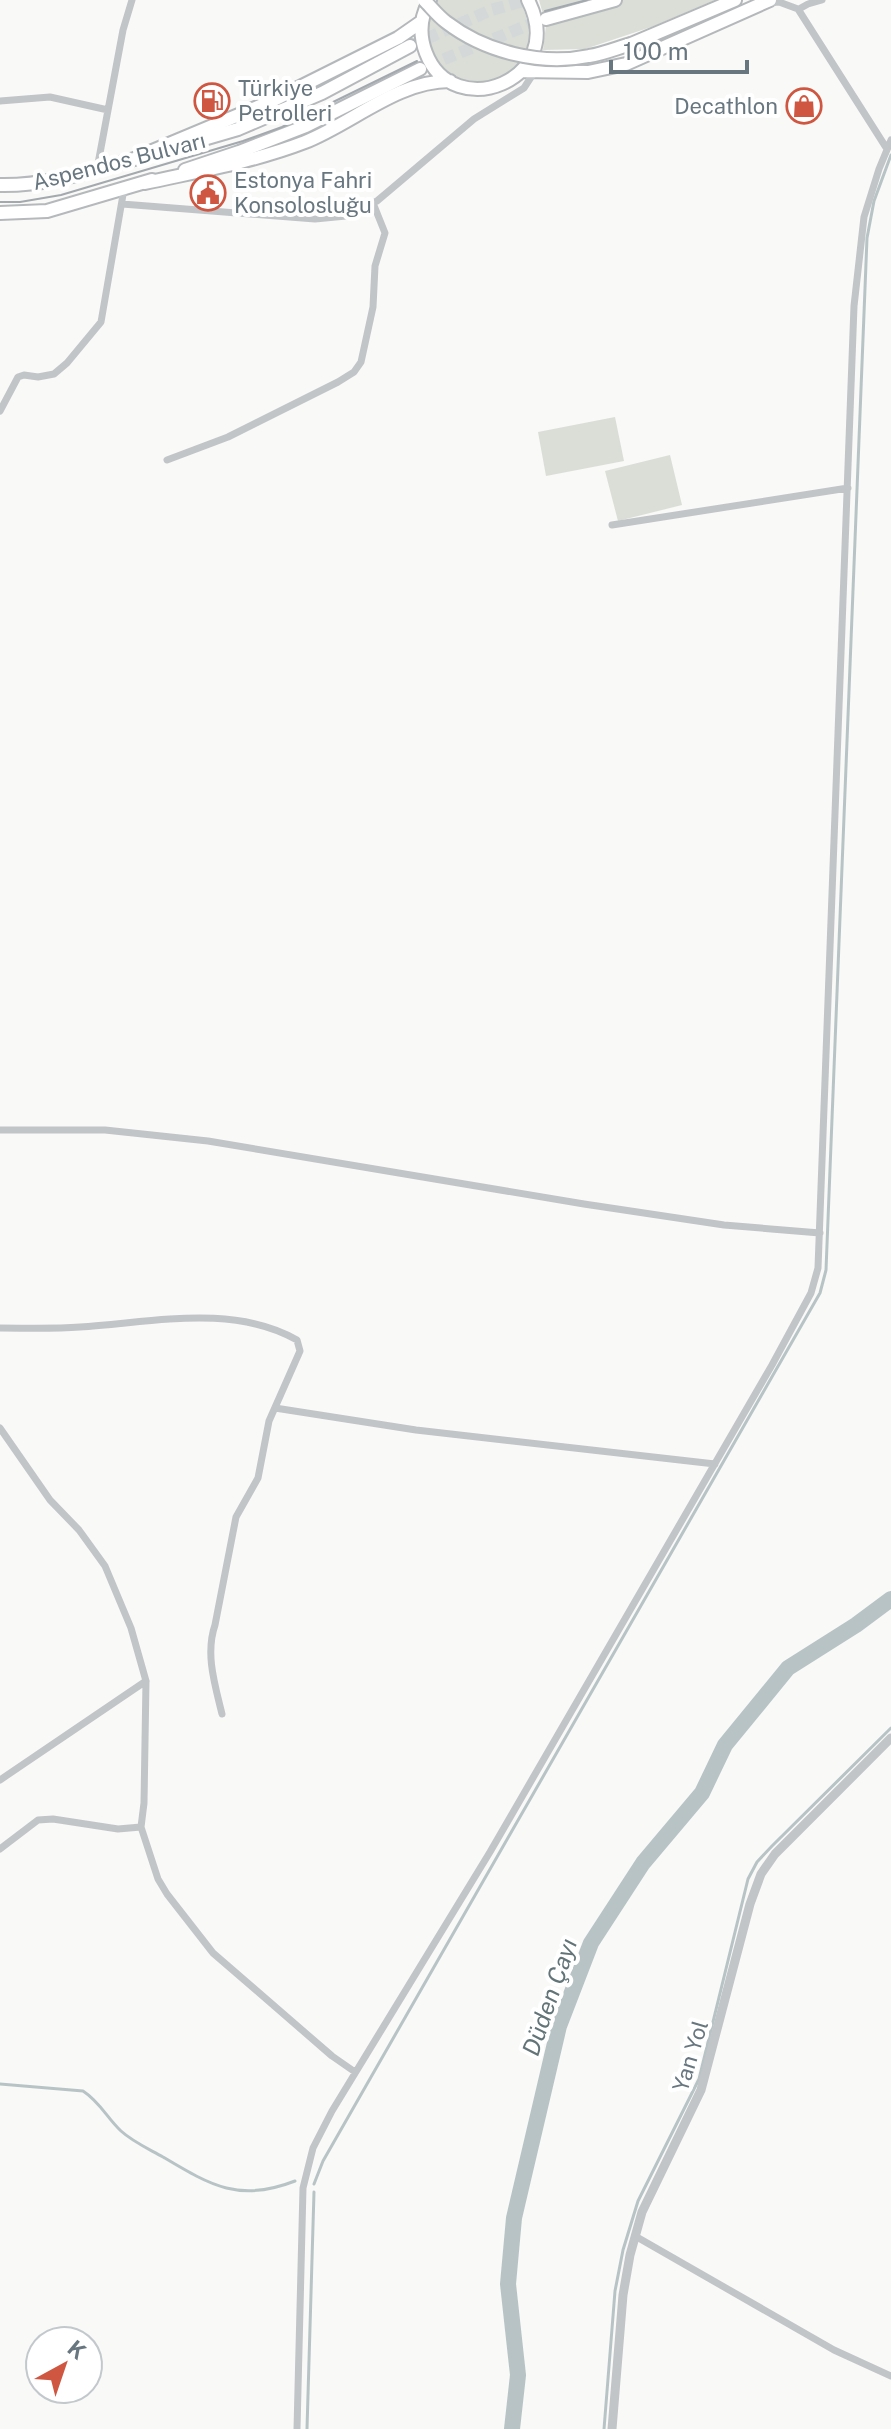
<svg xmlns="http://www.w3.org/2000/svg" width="891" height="2429" font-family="'Public Sans',sans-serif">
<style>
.green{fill:#daded7}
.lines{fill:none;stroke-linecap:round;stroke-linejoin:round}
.stream{stroke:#b8c3c6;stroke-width:3}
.river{stroke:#b8c3c6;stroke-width:16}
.primary-tunnel{stroke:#d4d8d9;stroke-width:12;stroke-dasharray:12 6;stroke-linecap:butt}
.primary-casing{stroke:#b5b9bc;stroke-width:16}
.trunk-casing{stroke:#b5b8bb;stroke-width:16}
.minor{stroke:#c1c5c8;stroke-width:7}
.tertiary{stroke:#c1c5c8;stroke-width:9}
.primary{stroke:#fff;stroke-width:12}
.trunk{stroke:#fff;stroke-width:12}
.tram{stroke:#a3a9ae;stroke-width:2}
.trunk-bridge-casing{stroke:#b5b8bb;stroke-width:16;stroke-linecap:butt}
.trunk-bridge{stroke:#fff;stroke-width:12}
.labels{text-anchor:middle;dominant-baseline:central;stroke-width:8;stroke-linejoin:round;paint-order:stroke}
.poi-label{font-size:22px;fill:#67767f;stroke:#fff;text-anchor:start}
.street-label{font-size:22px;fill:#67767f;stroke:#fff}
.water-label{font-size:24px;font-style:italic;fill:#627478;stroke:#fff}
</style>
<rect width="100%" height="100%" fill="#f9f9f7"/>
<path class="green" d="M 437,0 L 519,0 C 559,71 464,117 431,53 C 422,35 427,16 437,0 Z
M 539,0 L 715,0 L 654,26 L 585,49 L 543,50 L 546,25 Z
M 615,417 L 624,461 L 546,476 L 538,432 Z
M 670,455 L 682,505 L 618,521 L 605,471 Z"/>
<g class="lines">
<path class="stream" d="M 0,2084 L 83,2091 C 100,2102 107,2118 121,2131 C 133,2142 149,2149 163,2157 C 210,2185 239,2203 295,2181
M 314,2184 L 323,2161 L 359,2098 L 820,1293 L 826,1270 L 867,238 L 874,201 L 891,155
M 307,2429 L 314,2192
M 604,2429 L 615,2291 L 623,2250 L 638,2201 L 699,2079 L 748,1879 L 757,1862 L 772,1846 L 891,1728"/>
<path class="river" d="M 512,2429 L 518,2375 L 508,2284 L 514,2218 L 559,2026 L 591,1943 L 643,1863 L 702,1793 L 725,1745 L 788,1668 L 856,1625 L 891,1599"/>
<path class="primary-tunnel" d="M 410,46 L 491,10 L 527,0
M 427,66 L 543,19"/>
<defs>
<path id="primary" d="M 546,19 L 615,0
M 166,150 L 238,129 L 322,93 L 410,46
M 185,170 L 239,152 L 306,126 L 420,69
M 0,185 C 51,186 96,169 145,156
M 0,213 L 47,211 L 152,180"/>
<path id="trunk" d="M 430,0 C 420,17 419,35 426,53 C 453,124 569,81 528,0
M 631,44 L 735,0
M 521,71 L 588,72 L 626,64 L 770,0
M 138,157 L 272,101 L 398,38 L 421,22
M 145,183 C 199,171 253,162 305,142 C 353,123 397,81 450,81"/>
</defs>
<use href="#primary" class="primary-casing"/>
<use href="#trunk" class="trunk-casing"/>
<path class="minor" d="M 768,3 L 779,2 L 798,9 L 887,149
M 799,9 L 808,4 L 822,0
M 0,101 L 50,97 L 108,110
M 97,169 L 123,30 L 132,0
M 122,204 L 315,219 L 346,216 L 377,201 L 474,119 L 524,88 L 535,71
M 0,411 L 18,377 L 24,375 L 38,377 L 54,374 L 67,363 L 101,322 L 124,189
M 167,460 L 228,437 L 338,382 L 354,372 L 361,362 L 373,307 L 375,266 L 385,233 L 373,203
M 612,525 L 848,488
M 0,1130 L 105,1130 L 208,1141 L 584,1204 L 724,1225 L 820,1233
M 0,1328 C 27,1328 53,1329 80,1327 C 150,1323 232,1303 297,1340 L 300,1351 L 269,1421 L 258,1478 L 236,1517 L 215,1625 C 205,1654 215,1685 222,1714
M 275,1408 L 416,1430 L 715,1464
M 0,1428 L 50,1500 L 79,1530 L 105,1566 L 131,1628 L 146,1681 L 144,1803 L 141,1827 L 158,1879 L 167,1894 L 213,1953 L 332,2056 L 355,2072
M 0,1780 L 146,1681
M 0,1849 L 38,1820 L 53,1819 L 118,1829 L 141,1827
M 635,2236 L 834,2350 L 891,2376
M 297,2429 L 303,2188 L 313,2148 L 332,2111 L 490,1852 L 772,1365 L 811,1293 L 818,1268 L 854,306 L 864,217 L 879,169 L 891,140"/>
<path class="tertiary" d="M 612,2429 L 623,2295 L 630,2255 L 642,2212 L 701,2090 L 750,1904 L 761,1874 L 775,1854 L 891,1738"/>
<use href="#primary" class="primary"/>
<use href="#trunk" class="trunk"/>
<path class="tram" d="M 545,11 L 587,0
M 0,202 L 20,202 L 61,195 L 243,141 L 282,127 L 417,61"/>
<defs>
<path id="trunk-bridge" d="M 424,0 C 431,7 438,16 446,22 C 485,52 541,66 589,56 C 603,54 617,48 631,44"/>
</defs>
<use href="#trunk-bridge" class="trunk-bridge-casing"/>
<use href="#trunk-bridge" class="trunk-bridge"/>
</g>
<defs>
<symbol id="fuel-ring" viewBox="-11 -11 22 22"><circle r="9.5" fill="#fff" stroke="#cf5741" stroke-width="1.5"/><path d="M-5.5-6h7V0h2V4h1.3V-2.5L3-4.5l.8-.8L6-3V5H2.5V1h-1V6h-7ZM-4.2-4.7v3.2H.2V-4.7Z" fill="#cf5741"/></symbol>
<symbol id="shop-ring" viewBox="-11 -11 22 22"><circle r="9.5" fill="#fff" stroke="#cf5741" stroke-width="1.5"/><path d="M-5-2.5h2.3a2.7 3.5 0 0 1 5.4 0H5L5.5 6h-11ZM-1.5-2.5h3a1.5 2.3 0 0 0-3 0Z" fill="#cf5741"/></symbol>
<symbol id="civic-ring" viewBox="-11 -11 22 22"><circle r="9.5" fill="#fff" stroke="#cf5741" stroke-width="1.5"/><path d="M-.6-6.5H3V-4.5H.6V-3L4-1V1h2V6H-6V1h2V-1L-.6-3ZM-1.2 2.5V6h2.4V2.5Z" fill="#cf5741"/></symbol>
</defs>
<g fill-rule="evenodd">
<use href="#fuel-ring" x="192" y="81" width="40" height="40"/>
<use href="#shop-ring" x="784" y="86" width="40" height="40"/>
<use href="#civic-ring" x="188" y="173" width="40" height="40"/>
</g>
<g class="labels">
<g class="poi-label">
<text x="238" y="88">Türkiye<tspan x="238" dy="25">Petrolleri</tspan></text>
<text x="778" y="106" text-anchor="end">Decathlon</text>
<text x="234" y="180">Estonya Fahri<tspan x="234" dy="25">Konsolosluğu</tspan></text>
</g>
<g class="street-label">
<text transform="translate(119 161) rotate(-14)">Aspendos Bulvarı</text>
<text transform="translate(690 2056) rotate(-73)">Yan Yol</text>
</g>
<g class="water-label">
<text transform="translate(549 1997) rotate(-71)">Düden Çayı</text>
</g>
</g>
<g transform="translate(64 2365) rotate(40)"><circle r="38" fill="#ffffff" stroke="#c2c8cc" stroke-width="2"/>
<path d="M0-6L14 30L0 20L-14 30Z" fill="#cf5741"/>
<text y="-12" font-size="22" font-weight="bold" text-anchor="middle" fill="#67767f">K</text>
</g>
<path d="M611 60v12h136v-12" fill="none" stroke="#67767f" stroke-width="4"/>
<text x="623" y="60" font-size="24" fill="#67767f" stroke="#ffffff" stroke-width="6" paint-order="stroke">100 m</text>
</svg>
